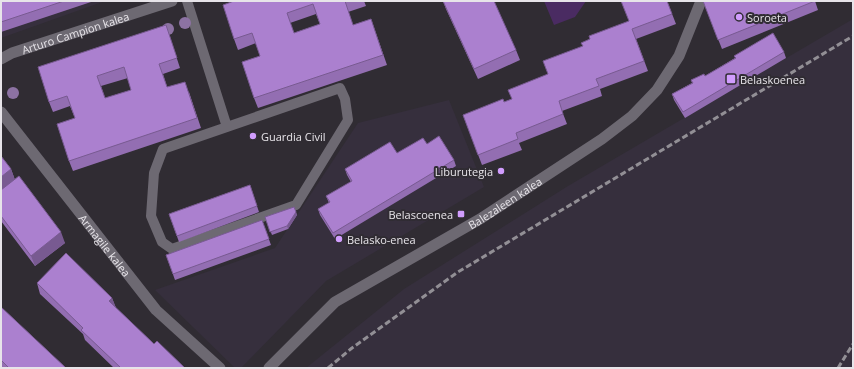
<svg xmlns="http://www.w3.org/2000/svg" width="854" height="369" font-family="'Open Sans',sans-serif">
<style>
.built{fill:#362f3d}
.green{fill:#4a2b62}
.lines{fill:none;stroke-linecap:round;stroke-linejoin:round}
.service{stroke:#6d6972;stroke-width:10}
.minor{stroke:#6d6972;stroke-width:11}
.rail{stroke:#928f95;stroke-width:3;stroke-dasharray:6 3;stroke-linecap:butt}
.tree{fill:#8c72a3}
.wall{fill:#936eb2;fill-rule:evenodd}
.shaded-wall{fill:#785a91}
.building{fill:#ab80cf;stroke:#785a91;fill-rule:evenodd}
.poi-dot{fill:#d19dfe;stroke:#302c33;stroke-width:1.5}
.labels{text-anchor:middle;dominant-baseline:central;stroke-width:4;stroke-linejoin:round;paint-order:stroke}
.poi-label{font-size:11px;fill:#e7e4e9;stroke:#302c33;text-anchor:start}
.street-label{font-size:11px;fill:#e7e4e9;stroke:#302c33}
</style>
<rect width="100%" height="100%" fill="#302c33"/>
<path class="built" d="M 1,1 L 105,1 L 1,38 Z
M 853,19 L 853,368 L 306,368 L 404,289 L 568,186 Z
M 449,100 L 484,187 L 326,281 L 242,367 L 235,368 L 155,290 L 275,248 L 358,123 Z"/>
<path class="green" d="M 544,1 L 586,1 L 575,17 L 554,25 Z"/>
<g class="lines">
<path class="service" d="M 187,1 L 227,127
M 340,88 L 345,99 L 348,120 L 296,205 L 172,249 L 162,242 L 151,216 L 154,173 L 163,149 Z"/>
<g class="minor">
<path id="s1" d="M 1,59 L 12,53 L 172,1"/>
<path id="s2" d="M 1,112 L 156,310 L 220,368"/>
<path id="s3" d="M 269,368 L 335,302 L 480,219 L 602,139 L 632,116 L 657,90 L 679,56 L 701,1"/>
</g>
<path class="rail" d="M 328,368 L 352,348 L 458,272 L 853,36
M 838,368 L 853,344"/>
</g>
<g class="tree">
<circle cx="185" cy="23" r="6"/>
<circle cx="168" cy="29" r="6"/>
<circle cx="13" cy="93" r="6"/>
</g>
<path class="wall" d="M 1,1 L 94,1 L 1,32 Z
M 234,1 L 364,1 L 366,6 L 348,12 L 353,25 L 371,19 L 387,65 L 258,108 L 254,98 L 260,56 L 256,43 L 238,50 L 234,39 ZM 316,14 L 320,24 L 294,33 L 290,23 Z
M 443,1 L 516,50 L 520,60 L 478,79 L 446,9 Z
M 667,1 L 676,24 L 636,39 L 648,71 L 600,89 L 602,96 L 562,111 L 567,124 L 519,143 L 522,150 L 482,165 L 463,115 L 512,99 L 548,74 L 583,46 Z
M 703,1 L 815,1 L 818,10 L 722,49 Z
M 166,25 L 180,68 L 163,74 L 167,87 L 189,92 L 201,128 L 73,171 L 69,161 L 75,118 L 70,106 L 53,112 L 49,102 ZM 128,78 L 131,90 L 105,98 L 101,86 Z
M 784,52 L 786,58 L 685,118 L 674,100 L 672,94 L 692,83 L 691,80 L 705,76 L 735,58 L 734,56 Z
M 427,144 L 454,160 L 456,166 L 335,239 L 320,215 L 318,209 L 329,203 L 326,196 L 351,182 L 347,175 L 345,169 Z
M 1,156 L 11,169 L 15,180 L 65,243 L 35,266 L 1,221 Z
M 250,185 L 259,212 L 179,242 L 169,214 Z
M 294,207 L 297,215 L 288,229 L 272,235 L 265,217 Z
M 262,220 L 271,245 L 175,280 L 166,255 Z
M 37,283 L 112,298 L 116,308 L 154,344 L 185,368 L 114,368 L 85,340 L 83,334 L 40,294 Z
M 1,307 L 66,368 L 2,368 L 1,367 Z"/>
<path class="shaded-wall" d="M 11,169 L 15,180 L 1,190 L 1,177 Z
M 296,212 L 297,215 L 288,229 L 287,226 Z
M 61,232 L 65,243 L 35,266 L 31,256 Z
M 112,298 L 116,308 L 112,311 L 109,301 Z"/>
<path class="building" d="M 1,1 L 64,1 L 1,22 Z
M 234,1 L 346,1 L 345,1 L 353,25 L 371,19 L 383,55 L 254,98 L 242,62 L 260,56 L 252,33 L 234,39 L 223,5 ZM 313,4 L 320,24 L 294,33 L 287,13 Z
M 443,1 L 494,1 L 516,50 L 474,69 Z
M 621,1 L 667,1 L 672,14 L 632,29 L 644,61 L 596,79 L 599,86 L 559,101 L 563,114 L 516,133 L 518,139 L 478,155 L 463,115 L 503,99 L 504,102 L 512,99 L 508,90 L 548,74 L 543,61 L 583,46 L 581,43 L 590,39 L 589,36 L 629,21 Z
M 703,1 L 815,1 L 718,40 Z
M 166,25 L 177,58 L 159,64 L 167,87 L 185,82 L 197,118 L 69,161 L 57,124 L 75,118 L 67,96 L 49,102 L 38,67 ZM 124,67 L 131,90 L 105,98 L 97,76 Z
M 773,33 L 784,52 L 683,112 L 672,94 L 693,83 L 691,80 L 704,74 L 705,76 L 736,58 L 734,56 Z
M 439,136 L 454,160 L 333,233 L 318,209 L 330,202 L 326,196 L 352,181 L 345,169 L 390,142 L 397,153 L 423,138 L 427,144 Z
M 1,156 L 11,169 L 1,177 Z
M 19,176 L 61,232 L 31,256 L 1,216 L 1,190 Z
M 250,185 L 257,206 L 177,236 L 169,214 Z
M 294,207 L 296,212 L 287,226 L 270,232 L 265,217 Z
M 262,220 L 269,239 L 173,274 L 166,255 Z
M 66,253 L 112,298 L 109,301 L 154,344 L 157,341 L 185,368 L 121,368 L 81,330 L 83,328 L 37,283 Z
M 1,307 L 66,368 L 9,368 L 1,360 Z"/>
<g class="poi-dot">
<circle cx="739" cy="17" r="4"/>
<rect x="726" y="74" width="10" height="10" rx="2"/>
<circle cx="253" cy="136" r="4"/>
<circle cx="501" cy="171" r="4"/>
<rect x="457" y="210" width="8" height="8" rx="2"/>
<circle cx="339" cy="239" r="4"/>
</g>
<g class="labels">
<g class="poi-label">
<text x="747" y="17">Soroeta</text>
<text x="740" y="79">Belaskoenea</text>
<text x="261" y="136">Guardia Civil</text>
<text x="493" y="171" text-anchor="end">Liburutegia</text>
<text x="453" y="214" text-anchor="end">Belascoenea</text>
<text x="347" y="239">Belasko-enea</text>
</g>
<g class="street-label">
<text stroke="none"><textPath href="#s1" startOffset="79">Arturo Campion kalea</textPath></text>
<text stroke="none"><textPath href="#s3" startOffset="290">Balezaleen kalea</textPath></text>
<text stroke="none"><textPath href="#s2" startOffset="169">Armagile kalea</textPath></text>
</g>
</g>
<rect width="854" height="369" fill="none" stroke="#e7e4e9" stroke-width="4"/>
</svg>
